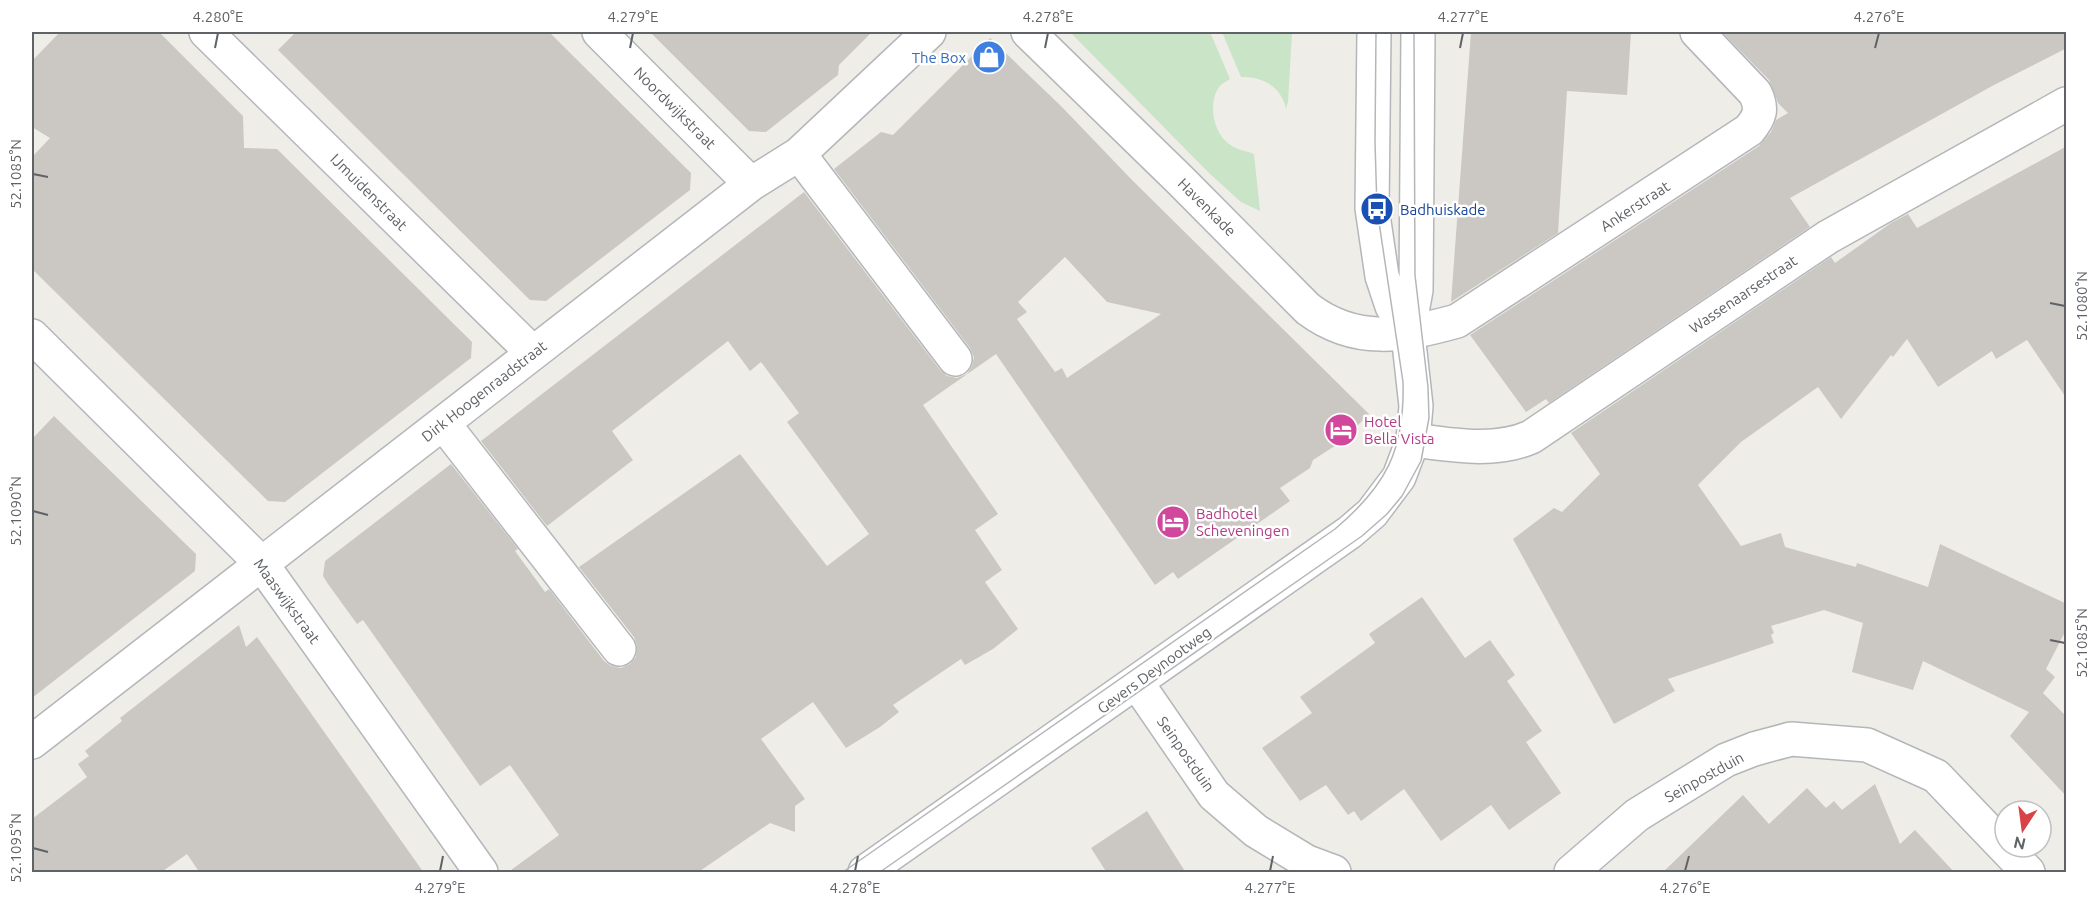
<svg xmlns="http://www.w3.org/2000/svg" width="2098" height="904" font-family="Ubuntu,sans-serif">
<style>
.green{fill:#c9e4c7}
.building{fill:#cbc8c4;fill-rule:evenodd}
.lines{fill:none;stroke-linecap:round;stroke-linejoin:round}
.street-casing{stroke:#b4b7ba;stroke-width:36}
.secondary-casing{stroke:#b3b6ba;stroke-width:36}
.street{stroke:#fff;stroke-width:33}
.secondary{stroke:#fff;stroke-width:33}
.tram{stroke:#b5b6b6;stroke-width:1.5}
.ticks{fill:none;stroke:#5f6266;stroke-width:2}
.labels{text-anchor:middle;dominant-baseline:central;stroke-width:5;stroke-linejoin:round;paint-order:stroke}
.shop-label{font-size:15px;fill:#366cbe;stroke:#fff;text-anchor:end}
.street-label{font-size:15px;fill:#5f6266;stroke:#fff}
.transit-label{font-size:15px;fill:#164399;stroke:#fff;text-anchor:start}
.hotel-label{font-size:15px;fill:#b23c85;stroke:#fff;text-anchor:start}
.neatline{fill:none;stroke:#5f6266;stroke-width:2}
.ticks-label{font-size:15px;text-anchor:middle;fill:#5f6266}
</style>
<rect width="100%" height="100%" fill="#efede7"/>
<path class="green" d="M 1070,32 L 1210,32 L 1230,79 C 1227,81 1221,84 1219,87 C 1207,105 1214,136 1232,146 C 1238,150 1247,151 1254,154 L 1260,211 L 1241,202 L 1208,172 Z
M 1222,32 L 1292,32 L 1288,102 L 1286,109 C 1282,87 1262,76 1241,77 Z"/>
<path class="building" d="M 60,32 L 159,32 L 243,116 L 244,148 L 277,149 L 472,342 L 471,358 L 285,502 L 268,501 L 32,269 L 32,157 L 50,138 L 32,127 L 32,61 Z
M 296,32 L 549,32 L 691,173 L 690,190 L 546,301 L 530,300 L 278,50 Z
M 650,32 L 872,32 L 839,65 L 838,75 L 766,132 L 749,131 Z
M 1471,32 L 1631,32 L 1627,95 L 1567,91 L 1558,233 L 1451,302 Z
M 1722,32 L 2067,32 L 2067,48 L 1994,85 L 1790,198 L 1810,227 L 1549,403 L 1546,399 L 1526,412 L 1470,335 L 1759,146 L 1771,132 L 1776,120 L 1788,113 L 1778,103 L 1769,80 Z
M 990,38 L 1061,106 L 1132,180 L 1369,414 L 1341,442 L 1313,460 L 1310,468 L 1280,488 L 1290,501 L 1178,579 L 1173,572 L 1155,585 L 996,354 L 923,405 L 998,514 L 975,530 L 1002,570 L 985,582 L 1018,629 L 993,649 L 965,665 L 961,659 L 893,705 L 899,712 L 880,727 L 846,748 L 813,702 L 761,739 L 805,799 L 795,806 L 795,832 L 770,823 L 697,873 L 507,873 L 559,835 L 510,765 L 480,786 L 363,620 L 357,624 L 328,584 L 323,576 L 325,561 L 451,464 L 518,549 L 515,551 L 545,592 L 549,589 L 604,661 L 611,666 L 621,668 L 630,664 L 636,657 L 637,646 L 634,637 L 579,567 L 740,454 L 827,566 L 869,534 L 787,422 L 799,413 L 761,362 L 750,371 L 728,341 L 612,431 L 633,460 L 547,526 L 481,441 L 804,192 L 940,370 L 947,376 L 957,378 L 967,374 L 972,366 L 974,357 L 970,348 L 834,169 L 881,132 L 893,135 ZM 1065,257 L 1107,302 L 1161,314 L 1067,378 L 1062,368 L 1055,372 L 1017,319 L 1027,312 L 1018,302 Z
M 2067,146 L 2067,399 L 2027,340 L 1996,359 L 1992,351 L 1938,387 L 1907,339 L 1893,357 L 1891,355 L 1841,419 L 1818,387 L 1741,442 L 1698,485 L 1741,546 L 1781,533 L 1785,547 L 1856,567 L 1857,563 L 1928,587 L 1940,544 L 2067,604 L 2067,628 L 2046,669 L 2055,677 L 2043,693 L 2067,717 L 2067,797 L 2010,736 L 2029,712 L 1923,661 L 1913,690 L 1852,672 L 1863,623 L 1824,610 L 1771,626 L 1774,633 L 1771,635 L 1774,643 L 1668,679 L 1675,691 L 1614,724 L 1513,539 L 1554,508 L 1562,512 L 1600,474 L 1571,433 L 1831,257 L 1835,263 L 1891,223 L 1908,214 L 1917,228 Z
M 54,416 L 196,554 L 195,571 L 32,698 L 32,439 Z
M 1422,597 L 1465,658 L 1490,640 L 1515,675 L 1507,681 L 1542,731 L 1526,742 L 1561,793 L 1509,830 L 1491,805 L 1441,841 L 1404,789 L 1361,821 L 1354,811 L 1348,815 L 1326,785 L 1300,801 L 1262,748 L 1312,713 L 1300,697 L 1375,643 L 1369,634 Z
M 239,625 L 246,647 L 257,637 L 424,873 L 200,873 L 187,854 L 160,873 L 32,873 L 32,819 L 87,777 L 78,764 L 89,756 L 85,751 L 122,721 L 120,718 Z
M 1875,784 L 1900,844 L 1915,830 L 1955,873 L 1662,873 L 1743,795 L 1769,824 L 1807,788 L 1826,808 L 1834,801 L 1842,810 Z
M 1147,811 L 1186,873 L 1107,873 L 1091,848 Z"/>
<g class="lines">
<defs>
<path id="street" d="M 206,32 L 533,353
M 599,32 L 751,184
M 1028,32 L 1181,181 L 1308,309 C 1356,345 1403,336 1457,321 L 1749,130 C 1760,117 1763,109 1755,93 L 1697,32
M 799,154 L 955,359
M 32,336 L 261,563 L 481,872
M 443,423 L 619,649
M 1413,440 C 1452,445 1495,453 1531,437 L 1828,237 L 2066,104
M 1137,683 L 1214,795 L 1256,831 L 1307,862 L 1334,872
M 32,742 L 751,184 L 799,154 L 929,32
M 1571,872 L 1637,815 L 1726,760 L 1754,749 L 1791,739 L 1867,745 L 1936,776 L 2028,872"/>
<path id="secondary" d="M 1374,32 L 1372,208 L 1382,276 L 1392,306 L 1408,334
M 865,872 L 1350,532 L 1372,513 L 1399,477 L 1413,440 L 1416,406 L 1408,334 L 1416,290 L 1418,32"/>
</defs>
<use href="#street" class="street-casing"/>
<use href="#secondary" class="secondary-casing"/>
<use href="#street" class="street"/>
<use href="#secondary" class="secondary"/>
<path class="tram" d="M 843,872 L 1335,529 C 1386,486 1405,450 1403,382 L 1377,209 L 1375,142 L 1376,32
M 880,872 L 1362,536 L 1387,514 L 1402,496 L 1421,461 L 1429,418 L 1428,387 L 1415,275 L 1414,32"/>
</g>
<path class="ticks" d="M 215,48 L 218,33M 630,48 L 633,33M 1045,48 L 1048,33M 1460,48 L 1463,33M 1875,48 L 1879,33M 33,174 L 48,177M 2050,303 L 2065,306M 33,511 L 48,515M 2050,640 L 2065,643M 33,848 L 48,852M 440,871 L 443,856M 855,871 L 858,856M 1270,871 L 1273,856M 1685,871 L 1689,856"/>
<defs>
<symbol id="shop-disc" viewBox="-11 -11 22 22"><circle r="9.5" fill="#3f7fe0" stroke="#fff"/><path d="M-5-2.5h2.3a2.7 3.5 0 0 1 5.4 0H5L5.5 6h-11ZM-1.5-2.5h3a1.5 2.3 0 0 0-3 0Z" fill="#fff"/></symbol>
<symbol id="bus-disc" viewBox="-11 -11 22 22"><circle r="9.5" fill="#1a4fb4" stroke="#fff"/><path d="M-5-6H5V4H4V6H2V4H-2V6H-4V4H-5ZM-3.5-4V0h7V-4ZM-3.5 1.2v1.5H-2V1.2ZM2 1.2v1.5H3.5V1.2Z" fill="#fff"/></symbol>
<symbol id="hotel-disc" viewBox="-11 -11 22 22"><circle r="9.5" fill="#d1479c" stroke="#fff"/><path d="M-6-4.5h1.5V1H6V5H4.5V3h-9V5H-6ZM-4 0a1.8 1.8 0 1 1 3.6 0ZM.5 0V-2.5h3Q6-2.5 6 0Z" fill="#fff"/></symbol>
</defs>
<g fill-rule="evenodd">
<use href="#shop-disc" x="970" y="38" width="38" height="38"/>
<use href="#bus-disc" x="1358" y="190" width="38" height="38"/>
<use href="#hotel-disc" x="1322" y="411" width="38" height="38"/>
<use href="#hotel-disc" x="1154" y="503" width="38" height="38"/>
</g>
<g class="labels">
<g class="shop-label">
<text x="966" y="57">The Box</text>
</g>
<g class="street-label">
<text transform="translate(675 108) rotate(45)">Noordwijkstraat</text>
<text transform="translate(369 192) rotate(45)">IJmuidenstraat</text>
<text transform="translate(1635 206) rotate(-33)">Ankerstraat</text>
<text transform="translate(1207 207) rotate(45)">Havenkade</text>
<text transform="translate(1743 294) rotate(-34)">Wassenaarsestraat</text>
<text transform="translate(484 391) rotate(-38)">Dirk Hoogenraadstraat</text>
<text transform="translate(287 601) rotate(54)">Maaswijkstraat</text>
<text transform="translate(1154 670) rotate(-36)">Gevers Deynootweg</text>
<text transform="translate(1186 754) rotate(55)">Seinpostduin</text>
<text transform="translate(1704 777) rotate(-29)">Seinpostduin</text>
</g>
<g class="transit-label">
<text x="1400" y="209">Badhuiskade</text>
</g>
<g class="hotel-label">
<text x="1364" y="421">Hotel<tspan x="1364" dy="17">Bella Vista</tspan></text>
<text x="1196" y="513">Badhotel<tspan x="1196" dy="17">Scheveningen</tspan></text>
</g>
</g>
<rect width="2098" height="904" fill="none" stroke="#ffffff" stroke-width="66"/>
<g transform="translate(2023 829) rotate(193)"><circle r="28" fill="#ffffff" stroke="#bfc0c2" stroke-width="1.5"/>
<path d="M0-4.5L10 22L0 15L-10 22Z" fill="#d84445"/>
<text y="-9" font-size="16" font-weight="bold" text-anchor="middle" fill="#5f6266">N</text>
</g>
<rect x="33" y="33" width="2032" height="838" class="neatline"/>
<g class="ticks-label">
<text x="218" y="22">4.280°E</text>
<text x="633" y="22">4.279°E</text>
<text x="1048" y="22">4.278°E</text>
<text x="1463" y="22">4.277°E</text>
<text x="1879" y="22">4.276°E</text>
<text transform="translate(16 174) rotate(-90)" y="5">52.1085°N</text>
<text transform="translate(2082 306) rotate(-90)" y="5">52.1080°N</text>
<text transform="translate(16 511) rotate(-90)" y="5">52.1090°N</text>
<text transform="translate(2082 643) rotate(-90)" y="5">52.1085°N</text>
<text transform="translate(16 848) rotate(-90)" y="5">52.1095°N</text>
<text x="440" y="893">4.279°E</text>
<text x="855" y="893">4.278°E</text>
<text x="1270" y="893">4.277°E</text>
<text x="1685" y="893">4.276°E</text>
</g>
</svg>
